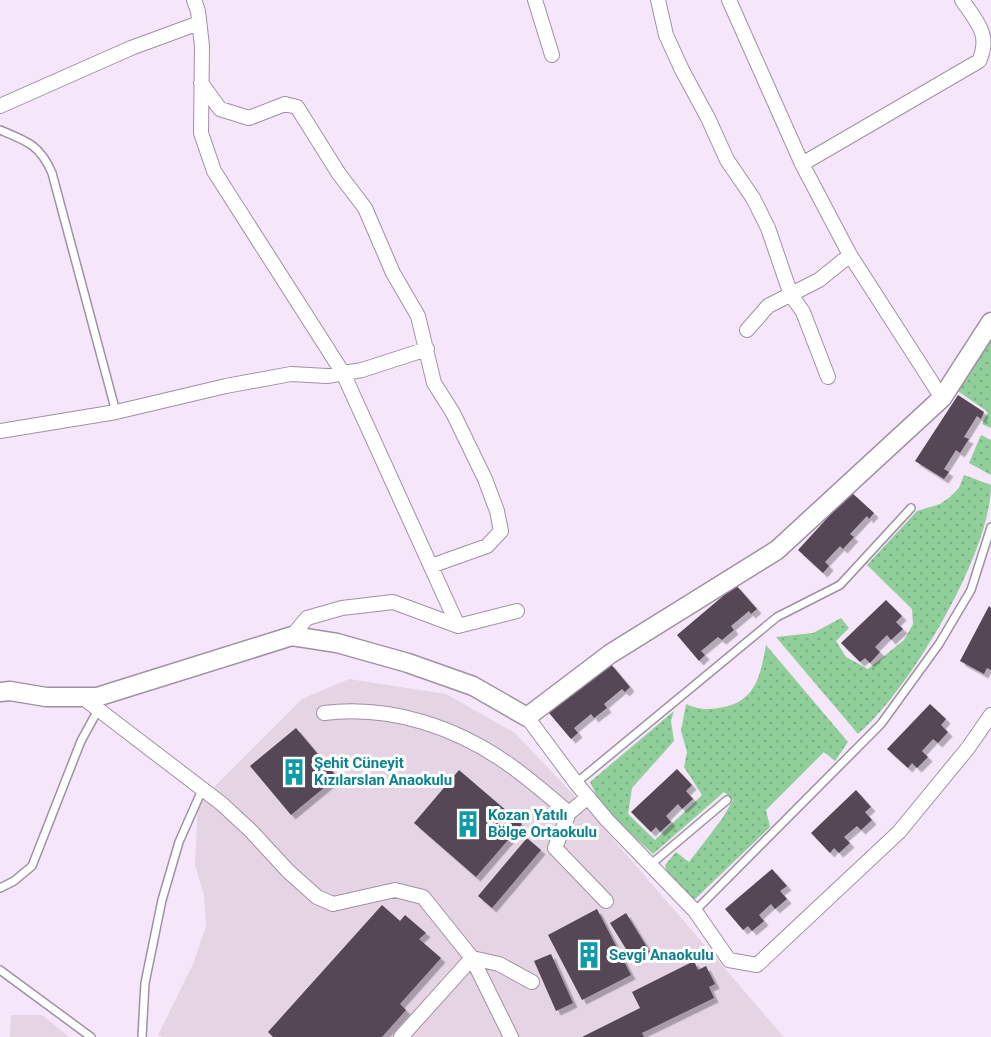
<svg xmlns="http://www.w3.org/2000/svg" width="991" height="1037" font-family="Roboto,sans-serif">
<style>
.education{fill:#e5d4e4}
.grass{fill:url(#grass-dots)}
.building{fill:#554654;filter:url(#shadow)}
.lines{fill:none;stroke-linecap:round;stroke-linejoin:round}
.lane-casing{stroke:#9f91a3;stroke-width:10}
.street-casing{stroke:#9f91a3;stroke-width:16}
.secondary-casing{stroke:#9f91a3;stroke-width:21}
.lane{stroke:#fff;stroke-width:7}
.street{stroke:#fff;stroke-width:14}
.secondary{stroke:#fff;stroke-width:18}
.labels{text-anchor:middle;dominant-baseline:central;stroke-width:6;stroke-linejoin:round;paint-order:stroke}
.culture-label{font-size:15px;font-weight:bold;fill:#0d838f;stroke:#fff;text-anchor:start}
</style>
<defs>
<pattern id="grass-dots" width="8" height="8" patternUnits="userSpaceOnUse" patternTransform="scale(1.5)"><rect width="8" height="8" fill="#90ce9a"/><path d="M2 2h.1M6 6h.1" fill="none" stroke="#7bb084" stroke-width="1.8" stroke-linecap="round"/></pattern>
<filter id="shadow"><feDropShadow dx="4.5" dy="4.5" stdDeviation="0" flood-color="#0004"/></filter>
</defs>
<rect width="100%" height="100%" fill="#f5e6f9"/>
<path class="education" d="M 349,679 L 446,694 L 515,733 L 587,809 L 783,1036 L 782,1037 L 163,1037 L 158,1035 L 193,964 L 206,926 L 204,895 L 195,865 L 198,803 L 302,699 Z
M 11,1015 L 42,1015 L 69,1037 L 10,1037 Z"/>
<path class="grass" d="M 991,333 L 991,428 L 982,424 L 988,412 L 952,387 Z
M 981,435 L 991,440 L 991,475 L 969,463 Z
M 964,475 L 991,485 C 991,553 909,691 858,734 L 776,637 L 813,633 L 841,618 L 849,628 L 836,641 L 846,657 L 868,669 L 904,640 L 913,624 L 912,609 L 867,565 L 917,511 L 940,504 L 950,497 L 959,488 Z
M 766,645 L 848,742 L 835,761 L 824,752 L 766,810 L 770,827 L 693,901 L 667,872 L 665,865 L 676,852 L 689,862 L 722,819 L 733,800 L 724,792 L 653,854 L 602,807 L 590,782 L 674,711 L 671,721 L 674,741 L 632,788 L 628,814 L 655,840 L 702,795 L 684,767 L 687,752 L 681,731 L 686,704 C 698,709 705,710 718,708 C 755,703 760,678 766,645 Z"/>
<path class="building" d="M 958,395 L 984,412 L 981,419 L 977,416 L 964,437 L 969,439 L 960,453 L 956,450 L 944,469 L 949,472 L 944,479 L 915,461 Z
M 851,492 L 874,513 L 869,519 L 867,516 L 850,534 L 854,537 L 843,549 L 840,546 L 825,562 L 829,566 L 823,573 L 798,550 Z
M 736,585 L 757,609 L 751,614 L 749,611 L 731,626 L 734,630 L 722,640 L 718,637 L 701,651 L 705,655 L 699,661 L 677,635 Z
M 886,600 L 902,616 L 896,622 L 903,629 L 891,640 L 887,635 L 875,647 L 880,652 L 870,663 L 865,658 L 860,662 L 841,643 Z
M 989,606 L 991,608 L 991,670 L 987,668 L 984,674 L 960,661 Z
M 610,663 L 630,687 L 625,692 L 622,689 L 604,704 L 607,708 L 594,718 L 591,714 L 574,728 L 578,733 L 571,739 L 549,713 Z
M 930,704 L 946,719 L 941,725 L 948,732 L 938,743 L 933,739 L 922,751 L 928,757 L 917,768 L 912,763 L 908,768 L 887,749 Z
M 296,728 L 337,777 L 291,815 L 250,766 Z
M 677,769 L 692,785 L 686,791 L 693,799 L 682,809 L 678,804 L 666,816 L 671,822 L 660,832 L 656,827 L 651,832 L 631,812 Z
M 459,770 L 522,824 L 476,877 L 414,823 Z
M 856,790 L 871,807 L 865,812 L 872,820 L 861,830 L 857,826 L 844,837 L 850,843 L 839,853 L 834,848 L 830,853 L 811,833 Z
M 527,838 L 541,850 L 492,908 L 478,896 Z
M 772,869 L 787,886 L 780,891 L 787,899 L 775,909 L 771,904 L 759,915 L 764,921 L 752,931 L 748,926 L 743,930 L 725,909 Z
M 382,905 L 400,921 L 405,915 L 426,933 L 419,939 L 441,958 L 400,1004 L 406,1010 L 382,1037 L 273,1037 L 268,1032 Z
M 597,909 L 631,975 L 582,1000 L 548,935 Z
M 626,913 L 650,952 L 634,962 L 610,923 Z
M 551,954 L 573,1003 L 556,1011 L 534,961 Z
M 694,961 L 698,970 L 706,966 L 715,984 L 709,987 L 714,998 L 642,1033 L 644,1037 L 582,1037 L 640,1008 L 632,992 Z"/>
<g class="lines">
<defs>
<path id="lane" d="M 0,130 C 27,141 40,145 52,173 L 116,412
M 576,783 L 777,617 L 840,585 L 911,508
M 650,865 L 727,800
M 0,888 L 14,881 L 32,866 L 81,741 L 98,710
M 695,911 L 881,724 L 939,644 L 971,590 L 991,527
M 0,970 L 91,1037
M 142,1037 L 145,983 L 162,900 L 179,842 L 202,790"/>
<path id="street" d="M 194,0 L 198,11 L 202,46 L 201,133 L 214,171 L 343,373 L 458,626
M 535,0 L 552,55
M 658,0 L 666,35 L 682,70 L 708,118 L 727,160 L 753,198 L 768,228 L 791,295 L 803,312 L 828,377
M 729,0 L 802,164 L 850,255 L 942,398
M 201,83 L 220,109 L 249,118 L 285,104 L 297,107 L 339,174 L 365,208 L 393,273 L 418,316 L 434,383 L 453,413 L 485,479 L 497,511 L 501,531 L 487,546 L 431,566
M 0,106 L 131,48 L 199,23
M 802,164 L 979,61 C 991,35 977,22 962,0
M 747,330 L 768,306 L 819,280 L 850,255
M 0,431 L 116,412 L 226,386 L 291,374 L 327,376 L 362,370 L 427,349
M 292,636 L 307,618 L 342,608 L 393,602 L 458,626 L 517,611
M 82,697 L 222,804 L 251,831 L 288,871 L 317,897 L 333,904 L 395,890 L 423,897 L 472,958 L 511,1037
M 324,713 C 391,705 457,727 511,766 C 531,780 550,797 569,813 L 588,797
M 527,717 L 576,783 L 607,820 L 695,911 L 729,960 L 757,965 L 899,832 L 968,748 L 991,715
M 569,813 L 555,848 L 606,901
M 401,1037 L 472,958 L 499,964 L 532,982"/>
<path id="secondary" d="M 0,692 L 10,691 L 46,697 L 97,697 L 292,636 L 337,643 L 408,663 L 473,686 L 527,717 L 610,654 L 777,550 L 942,398 L 991,322"/>
</defs>
<use href="#lane" class="lane-casing"/>
<use href="#street" class="street-casing"/>
<use href="#secondary" class="secondary-casing"/>
<use href="#lane" class="lane"/>
<use href="#street" class="street"/>
<use href="#secondary" class="secondary"/>
</g>
<defs>
<symbol id="building-bare" viewBox="-9 -9 18 18"><path d="M-4-6H4V6H1V3H-1V6H-4ZM-2.5-4.3h1.7v1.8h-1.7ZM.8-4.3h1.7v1.8H.8ZM-2.5-1h1.7V.8h-1.7ZM.8-1h1.7V.8H.8Z" fill="#0f9aa8" stroke="#fff" stroke-width="2.5" paint-order="stroke"/></symbol>
</defs>
<g fill-rule="evenodd">
<use href="#building-bare" x="275" y="753" width="38" height="38"/>
<use href="#building-bare" x="449" y="805" width="38" height="38"/>
<use href="#building-bare" x="570" y="936" width="38" height="38"/>
</g>
<g class="labels">
<g class="culture-label">
<text x="314" y="763">Şehit Cüneyit<tspan x="314" dy="17">Kızılarslan Anaokulu</tspan></text>
<text x="488" y="815">Kozan Yatılı<tspan x="488" dy="17">Bölge Ortaokulu</tspan></text>
<text x="609" y="955">Sevgi Anaokulu</text>
</g>
</g>
</svg>
